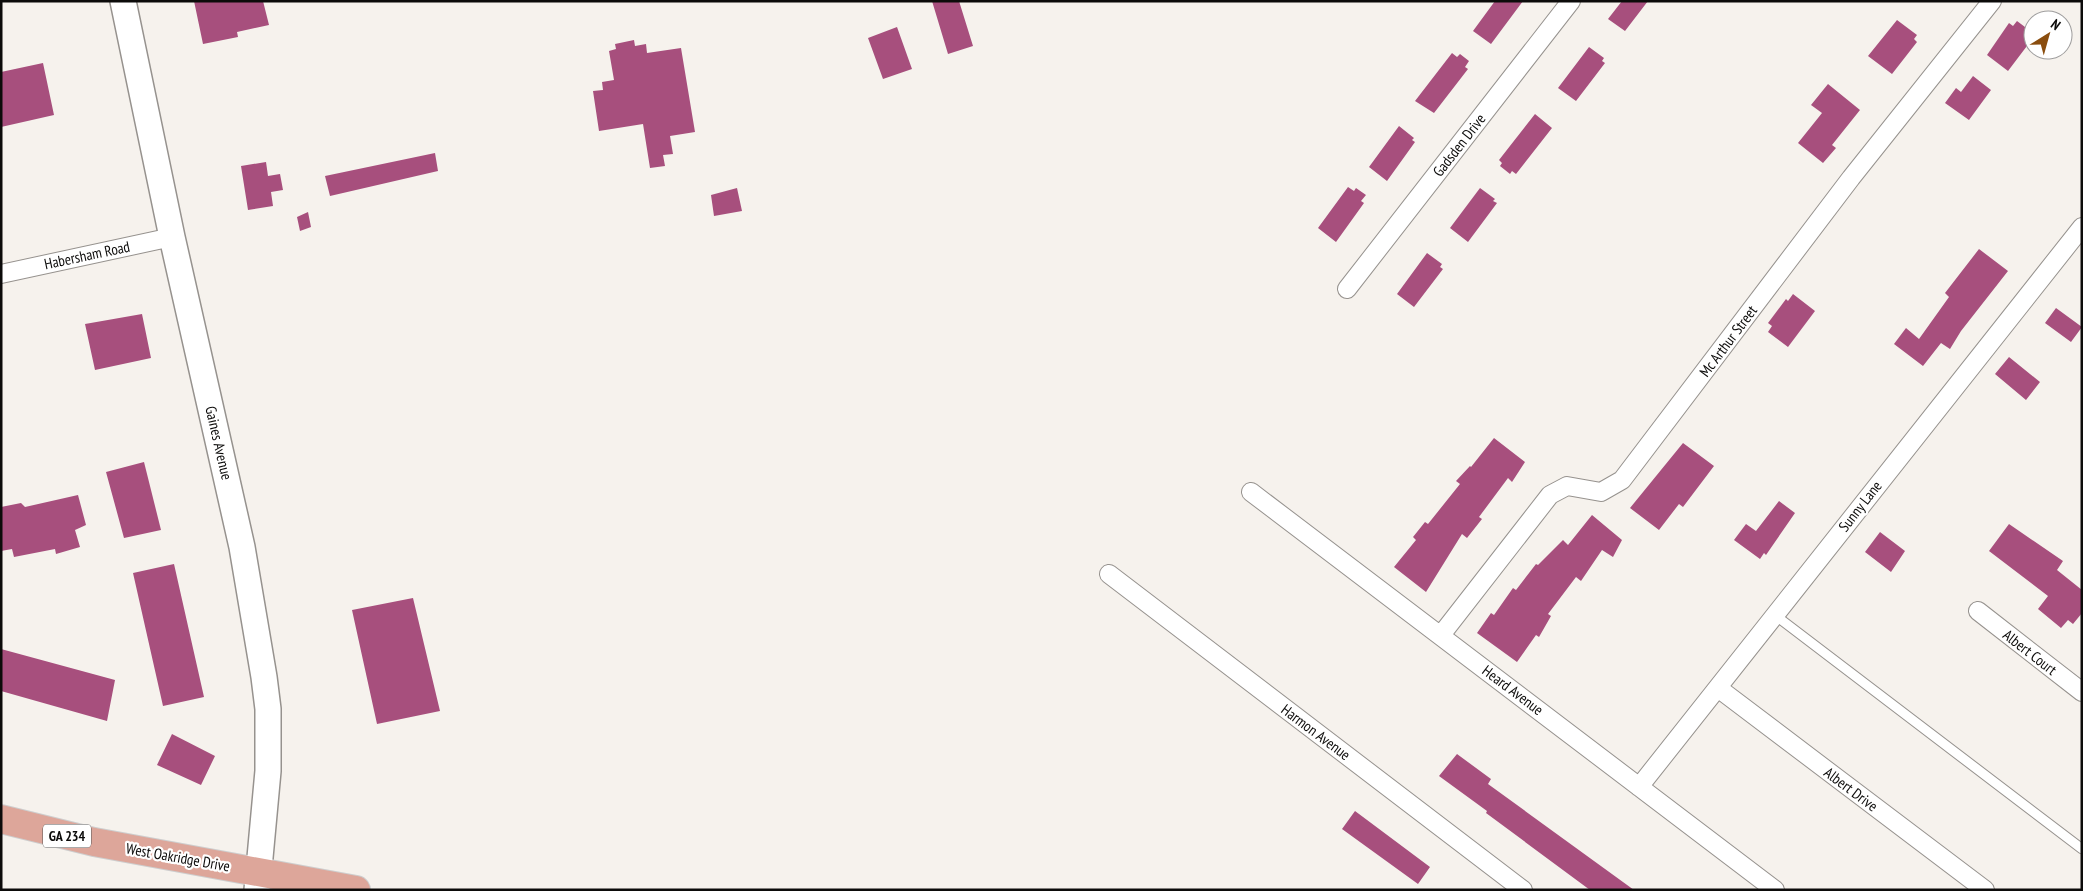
<svg xmlns="http://www.w3.org/2000/svg" width="2083" height="891" font-family="'PT Sans Narrow',sans-serif">
<style>
.building{fill:#a74f7d}
.lines{fill:none;stroke-linecap:round;stroke-linejoin:round}
.lane-casing{stroke:#96928e;stroke-width:11}
.street-casing{stroke:#96928e;stroke-width:20}
.secondary-casing{stroke:#96928e;stroke-width:28}
.primary-casing{stroke:#cecece;stroke-width:30}
.lane{stroke:#fff;stroke-width:9}
.street{stroke:#fff;stroke-width:18}
.secondary{stroke:#fff;stroke-width:25}
.primary{stroke:#dda69a;stroke-width:28}
.labels{text-anchor:middle;dominant-baseline:central;stroke-width:4.5;stroke-linejoin:round;paint-order:stroke}
.shield{fill:#fff;stroke:#555454;stroke-width:1}
.shield-label{font-size:14px;font-weight:bold;fill:#0c0b0a}
.street-label{font-size:15px;fill:#0c0b0a;stroke:#fff}
</style>
<rect width="100%" height="100%" fill="#f6f2ed"/>
<path class="building" d="M 194,1 L 263,1 L 269,25 L 237,32 L 238,37 L 203,44 Z
M 932,1 L 959,1 L 973,46 L 948,54 Z
M 1495,1 L 1523,1 L 1491,44 L 1473,31 Z
M 1622,1 L 1648,1 L 1625,31 L 1608,19 Z
M 1897,20 L 1917,35 L 1914,39 L 1917,42 L 1892,74 L 1868,56 Z
M 2017,21 L 2033,33 L 2033,38 L 2008,71 L 1987,55 L 2009,23 L 2013,26 Z
M 897,27 L 912,69 L 883,79 L 868,38 Z
M 634,40 L 635,46 L 646,44 L 647,53 L 681,48 L 695,132 L 670,136 L 673,154 L 663,155 L 665,166 L 650,168 L 643,124 L 599,131 L 593,91 L 603,90 L 602,82 L 614,80 L 609,51 L 616,49 L 615,44 Z
M 1589,47 L 1604,58 L 1602,61 L 1605,63 L 1576,101 L 1558,88 Z
M 1452,53 L 1457,57 L 1460,54 L 1469,61 L 1465,67 L 1468,69 L 1434,113 L 1415,101 Z
M 43,63 L 54,115 L 1,127 L 1,72 Z
M 1973,76 L 1991,90 L 1969,120 L 1945,103 L 1956,88 L 1961,92 Z
M 1828,84 L 1860,110 L 1832,145 L 1836,148 L 1823,163 L 1798,143 L 1822,113 L 1811,105 Z
M 1535,114 L 1552,128 L 1516,174 L 1512,171 L 1510,174 L 1500,166 L 1502,163 L 1499,160 Z
M 1399,126 L 1414,138 L 1412,140 L 1415,142 L 1387,181 L 1369,167 Z
M 435,153 L 438,171 L 330,196 L 325,176 Z
M 266,162 L 268,176 L 280,174 L 283,190 L 271,192 L 273,206 L 248,210 L 241,166 Z
M 1348,187 L 1354,191 L 1356,188 L 1366,195 L 1361,201 L 1364,203 L 1336,242 L 1318,228 Z
M 737,188 L 742,211 L 714,216 L 711,195 Z
M 1480,188 L 1495,199 L 1493,201 L 1497,203 L 1468,242 L 1450,228 Z
M 308,212 L 311,227 L 300,231 L 297,217 Z
M 1979,249 L 2008,271 L 1961,331 L 1950,349 L 1941,343 L 1923,366 L 1894,344 L 1906,328 L 1919,339 L 1949,297 L 1945,293 Z
M 1427,253 L 1442,264 L 1440,267 L 1443,269 L 1414,307 L 1397,294 Z
M 1793,294 L 1815,311 L 1788,347 L 1768,332 L 1772,326 L 1768,323 L 1786,299 L 1788,301 Z
M 2056,308 L 2082,327 L 2071,342 L 2045,323 Z
M 142,314 L 151,358 L 95,370 L 85,324 Z
M 2009,357 L 2040,382 L 2026,400 L 1995,374 Z
M 1494,438 L 1525,462 L 1512,482 L 1508,478 L 1479,517 L 1482,519 L 1467,538 L 1462,534 L 1426,592 L 1394,567 L 1416,540 L 1413,537 L 1425,522 L 1428,524 L 1460,484 L 1456,481 L 1470,466 L 1471,467 Z
M 1683,443 L 1714,466 L 1683,507 L 1679,504 L 1659,530 L 1630,508 Z
M 144,462 L 161,530 L 124,538 L 106,472 Z
M 78,495 L 86,525 L 75,530 L 80,547 L 56,554 L 55,549 L 14,557 L 12,549 L 1,551 L 1,507 L 21,503 L 25,507 Z
M 1779,501 L 1795,513 L 1766,555 L 1764,553 L 1760,559 L 1734,540 L 1746,524 L 1756,531 Z
M 1592,515 L 1622,540 L 1613,557 L 1602,550 L 1581,581 L 1576,577 L 1548,614 L 1551,616 L 1539,637 L 1536,635 L 1517,662 L 1477,633 L 1491,613 L 1494,615 L 1513,588 L 1516,590 L 1536,564 L 1538,565 L 1563,540 L 1568,545 Z
M 2009,524 L 2063,561 L 2057,570 L 2082,590 L 2082,613 L 2073,624 L 2068,620 L 2061,628 L 2038,609 L 2048,596 L 1989,551 Z
M 1880,532 L 1905,551 L 1891,572 L 1865,552 Z
M 174,564 L 204,697 L 163,706 L 133,573 Z
M 413,598 L 440,711 L 377,724 L 352,610 Z
M 1,649 L 115,680 L 107,721 L 1,691 Z
M 172,734 L 215,756 L 201,785 L 157,765 Z
M 1457,754 L 1491,779 L 1488,784 L 1634,890 L 1590,890 L 1486,813 L 1487,811 L 1439,776 Z
M 1355,811 L 1430,867 L 1418,884 L 1342,829 Z"/>
<g class="lines">
<defs>
<path id="lane" d="M 1775,615 L 2082,849"/>
<path id="street" d="M 1,274 L 172,237
M 1347,289 L 1571,1
M 1251,492 L 1775,890
M 1109,574 L 1523,890
M 1978,611 L 2082,692
M 1441,635 L 1550,495 L 1567,486 L 1601,492 L 1622,480 L 1851,178 L 1992,1
M 1718,688 L 1985,890
M 1639,787 L 2082,227"/>
<path id="secondary" d="M 123,1 L 172,237 L 242,547 L 264,677 L 268,709 L 268,771 L 257,890"/>
<path id="primary" d="M 1,819 L 94,842 L 356,890"/>
</defs>
<use href="#lane" class="lane-casing"/>
<use href="#street" class="street-casing"/>
<use href="#secondary" class="secondary-casing"/>
<use href="#primary" class="primary-casing"/>
<use href="#lane" class="lane"/>
<use href="#street" class="street"/>
<use href="#secondary" class="secondary"/>
<use href="#primary" class="primary"/>
</g>
<g class="labels">
<rect class="shield" x="43" y="824.5" width="48" height="23" rx="4"/>
<g class="shield-label">
<text x="67" y="836">GA 234</text>
</g>
<g class="street-label">
<text transform="translate(1459 145) rotate(-52)">Gadsden Drive</text>
<text transform="translate(87 255) rotate(-12)">Habersham Road</text>
<text transform="translate(1728 341) rotate(-53)">Mc Arthur Street</text>
<text transform="translate(219 443) rotate(77)">Gaines Avenue</text>
<text transform="translate(1860 506) rotate(-52)">Sunny Lane</text>
<text transform="translate(2030 652) rotate(38)">Albert Court</text>
<text transform="translate(1513 690) rotate(37)">Heard Avenue</text>
<text transform="translate(1316 732) rotate(37)">Harmon Avenue</text>
<text transform="translate(1851 789) rotate(37)">Albert Drive</text>
<text transform="translate(178 857) rotate(10)">West Oakridge Drive</text>
</g>
</g>
<rect width="2083" height="891" fill="none" stroke="#0c0b0a" stroke-width="5"/>
<g transform="translate(2048 35) rotate(37)"><circle r="24" fill="#ffffff" stroke="#9e9d9d"/>
<path d="M0-4L9 19L0 12L-9 19Z" fill="#8a4d0e"/>
<text y="-8" font-size="14" font-weight="bold" text-anchor="middle" fill="#0c0b0a">N</text>
</g>
</svg>
